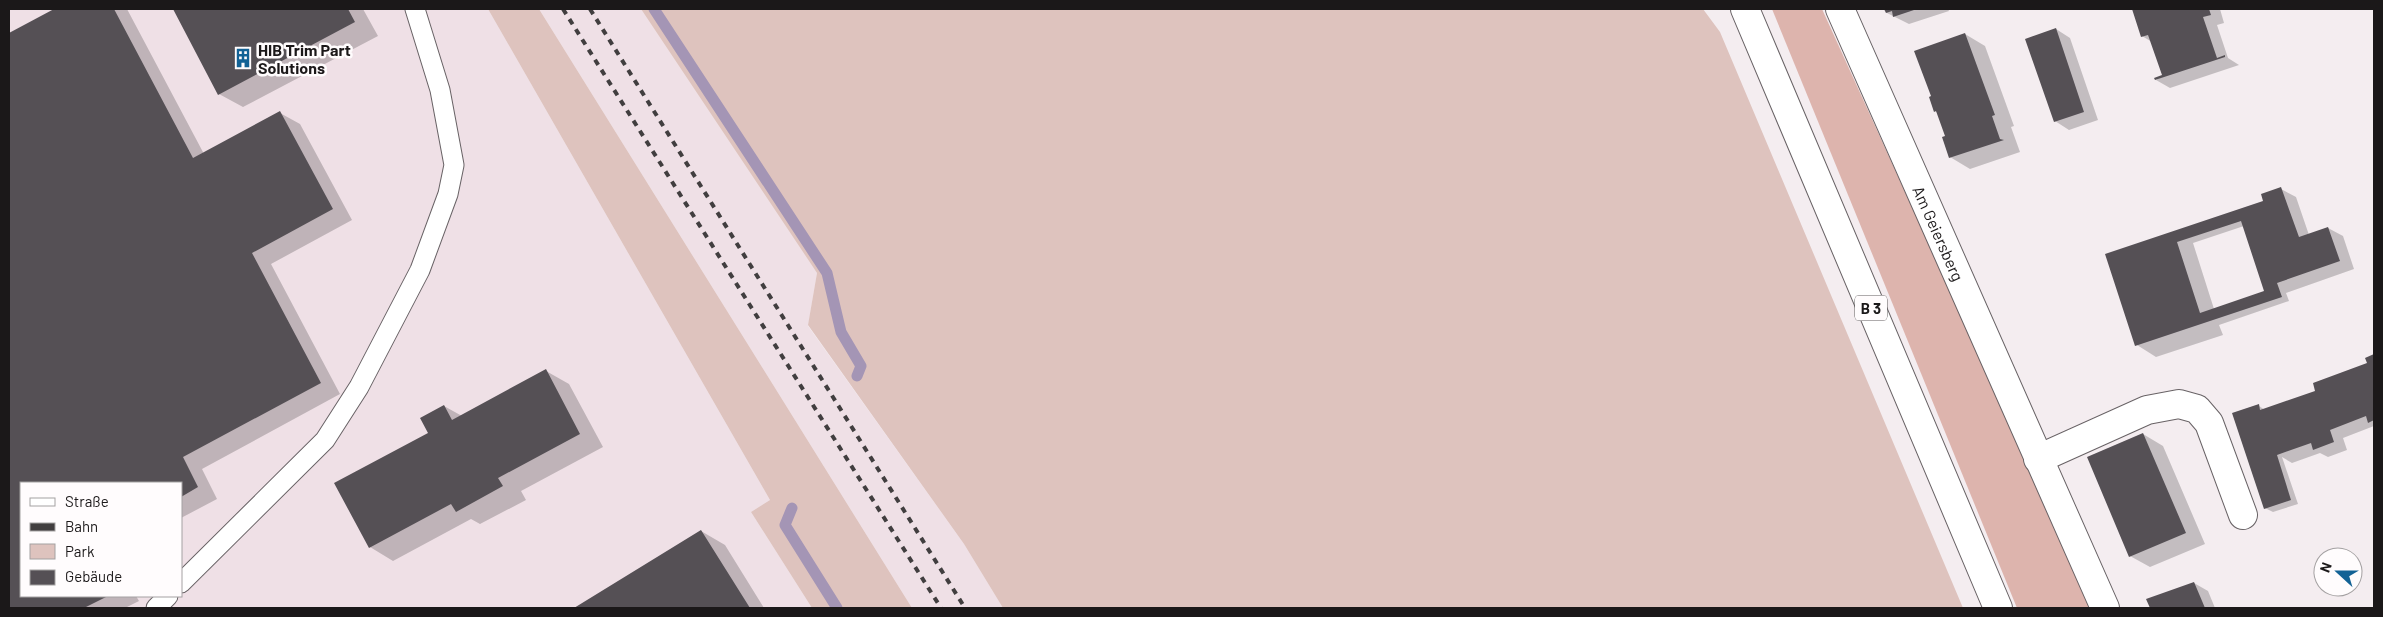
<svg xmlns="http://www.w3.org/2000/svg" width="2383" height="617" font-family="Barlow,sans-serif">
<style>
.built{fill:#efe0e6;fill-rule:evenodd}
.green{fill:#dec3be}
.forest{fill:#ddb4ad}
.shadow{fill:#0003;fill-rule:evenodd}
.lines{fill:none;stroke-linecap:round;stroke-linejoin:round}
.stream{stroke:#a495b5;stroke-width:11}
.building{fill:#555055;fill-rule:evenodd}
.lane-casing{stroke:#686265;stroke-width:21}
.street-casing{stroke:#686265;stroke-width:30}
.primary-casing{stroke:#686265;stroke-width:30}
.lane{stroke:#fff;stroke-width:19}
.street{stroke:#fff;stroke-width:28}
.primary{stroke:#fff;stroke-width:28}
.rail{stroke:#413e3f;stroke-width:4;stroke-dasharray:6 6;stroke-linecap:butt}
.labels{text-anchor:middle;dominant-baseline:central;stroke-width:5;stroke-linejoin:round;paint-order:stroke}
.shield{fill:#fffcfd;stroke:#5f5c5d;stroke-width:1}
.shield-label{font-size:15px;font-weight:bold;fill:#1b1819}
.poi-label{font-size:16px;font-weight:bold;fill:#1b1819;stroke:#fffcfd;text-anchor:start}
.street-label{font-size:16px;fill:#1b1819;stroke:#fffcfd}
</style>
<rect width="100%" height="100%" fill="#f4edf0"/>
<path class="built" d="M 9,9 L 488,9 L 770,500 L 751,512 L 812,608 L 9,608 ZM 21,483 L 181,483 L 181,596 L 21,596 Z
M 539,9 L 641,9 L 817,273 L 808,326 L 964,544 L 1003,608 L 912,608 Z"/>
<path class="green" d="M 488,9 L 539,9 L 912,608 L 812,608 L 751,512 L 770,500 Z
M 641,9 L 1703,9 L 1720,32 L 1963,608 L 1003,608 L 964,544 L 808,325 L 817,273 Z"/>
<path class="forest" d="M 1772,9 L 1822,9 L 2094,608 L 2017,608 Z"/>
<path class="shadow" d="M 56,9 L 127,9 L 204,154 L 280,113 L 300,124 L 352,220 L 271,264 L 340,394 L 202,469 L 217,499 L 181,518 L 181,483 L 21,483 L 21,596 L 136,596 L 139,601 L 125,608 L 9,608 L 9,34 Z
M 174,9 L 363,9 L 378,36 L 243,107 L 219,94 Z
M 1886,9 L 1948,9 L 1949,11 L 1909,24 L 1887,13 Z
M 2133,9 L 2220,9 L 2224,23 L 2217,25 L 2228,58 L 2239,65 L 2170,88 L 2156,80 L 2163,76 L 2152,42 L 2142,36 Z
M 2056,29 L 2070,38 L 2098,120 L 2069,130 L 2055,121 Z
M 1965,34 L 1985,46 L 2014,126 L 2011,127 L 2020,152 L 1970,169 L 1950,157 L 1947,137 L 1938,113 L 1935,111 Z
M 2281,189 L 2296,197 L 2309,235 L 2328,228 L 2343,236 L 2354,269 L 2286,293 L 2289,301 L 2219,325 L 2223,335 L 2156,357 L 2137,345 L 2107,255 L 2265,202 ZM 2244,226 L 2266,292 L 2214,309 L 2193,243 Z
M 2374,356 L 2374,426 L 2343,438 L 2347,450 L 2328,457 L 2320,453 L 2292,463 L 2282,457 L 2298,504 L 2273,512 L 2265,508 L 2259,406 L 2265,410 L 2317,392 L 2369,364 L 2366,358 Z
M 546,371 L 569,384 L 603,447 L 521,491 L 526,500 L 480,524 L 471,519 L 393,561 L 370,547 L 444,406 L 462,416 Z
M 2143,434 L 2163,446 L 2205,544 L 2150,567 L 2130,556 Z
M 701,531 L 725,545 L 764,608 L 577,608 Z
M 2194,583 L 2208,591 L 2215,608 L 2151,608 L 2148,600 Z"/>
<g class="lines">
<path class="stream" d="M 654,9 L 827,273 L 841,332 L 861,366 L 857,376
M 792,508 L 785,525 L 837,608"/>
</g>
<path class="building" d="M 54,9 L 114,9 L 193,158 L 280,111 L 333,209 L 252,253 L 321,383 L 183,457 L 198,487 L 181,497 L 181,483 L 21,483 L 21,596 L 108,596 L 84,608 L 9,608 L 9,33 Z
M 173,9 L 348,9 L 355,22 L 218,95 Z
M 1884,9 L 1917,9 L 1893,17 L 1892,11 L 1886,13 Z
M 2132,9 L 2209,9 L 2211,15 L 2203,17 L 2217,58 L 2225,55 L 2225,57 L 2155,80 L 2154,78 L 2162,75 L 2148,35 L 2141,37 Z
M 2056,28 L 2084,112 L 2054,122 L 2025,39 Z
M 1965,33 L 1995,115 L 1992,116 L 2000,139 L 2004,140 L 1949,158 L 1942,137 L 1945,136 L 1936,111 L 1934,112 L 1929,97 L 1931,96 L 1914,51 Z
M 2281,187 L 2299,237 L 2328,227 L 2340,261 L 2277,283 L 2282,297 L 2135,346 L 2105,254 L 2263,201 L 2261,194 ZM 2241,221 L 2264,291 L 2200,313 L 2177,242 Z
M 2374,354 L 2374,420 L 2368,423 L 2366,416 L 2330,430 L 2334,442 L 2313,450 L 2311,443 L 2277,455 L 2291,500 L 2264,509 L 2232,413 L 2259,404 L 2260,410 L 2315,391 L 2313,383 L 2367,363 L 2365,358 Z
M 546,369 L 580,434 L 498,478 L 503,486 L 456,512 L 451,504 L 369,548 L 334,483 L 428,433 L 420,418 L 444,405 L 452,420 Z
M 2143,433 L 2186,533 L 2129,557 L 2087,457 Z
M 701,530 L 750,608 L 574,608 Z
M 2194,582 L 2205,608 L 2150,608 L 2146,599 Z"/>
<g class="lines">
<defs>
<path id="lane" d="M 181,583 L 325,440 L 359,387 L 420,270 L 448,194 L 454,165 L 440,90 L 415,9
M 156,608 L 168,596"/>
<g id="street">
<path id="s1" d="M 1840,9 L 2105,608"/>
<path d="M 2038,459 L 2147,410 L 2179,404 L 2197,409 L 2209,423 L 2243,515"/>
</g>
<path id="primary" d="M 1745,9 L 1998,608"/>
</defs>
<use href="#lane" class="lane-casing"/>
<use href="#street" class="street-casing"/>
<use href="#primary" class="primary-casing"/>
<use href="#lane" class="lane"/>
<use href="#street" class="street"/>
<use href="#primary" class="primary"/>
<path class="rail" d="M 563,9 L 941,608
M 590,9 L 965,608"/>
</g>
<defs>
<symbol id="building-bare" viewBox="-9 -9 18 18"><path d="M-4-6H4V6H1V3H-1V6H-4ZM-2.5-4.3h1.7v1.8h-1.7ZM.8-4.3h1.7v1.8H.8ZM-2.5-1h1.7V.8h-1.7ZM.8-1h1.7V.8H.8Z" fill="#126295" stroke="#fffcfd" stroke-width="2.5" paint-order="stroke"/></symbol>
</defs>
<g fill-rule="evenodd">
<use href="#building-bare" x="229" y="44" width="28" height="28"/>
</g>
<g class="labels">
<rect class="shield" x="1855" y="295.5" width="32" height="25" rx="4"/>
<g class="shield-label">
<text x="1871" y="308">B 3</text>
</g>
<g class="poi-label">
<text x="258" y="49">HIB Trim Part<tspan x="258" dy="18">Solutions</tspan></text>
</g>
<g class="street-label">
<text stroke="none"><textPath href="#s1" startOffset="245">Am Geiersberg</textPath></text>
</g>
</g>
<rect width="2383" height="617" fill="none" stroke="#1b1819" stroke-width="20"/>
<rect x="20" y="482" width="162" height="115" fill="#fffcfd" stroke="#a4a1a2"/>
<rect x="30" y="498" width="25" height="8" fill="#ffffff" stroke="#a4a1a2"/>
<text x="65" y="507" font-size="15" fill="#1b1819">Straße</text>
<rect x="30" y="523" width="25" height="8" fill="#413e3f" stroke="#a4a1a2"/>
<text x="65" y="532" font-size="15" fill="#1b1819">Bahn</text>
<rect x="30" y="544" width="25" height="15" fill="#dec3be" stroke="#a4a1a2"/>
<text x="65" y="557" font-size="15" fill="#1b1819">Park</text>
<rect x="30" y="570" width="25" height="15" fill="#555055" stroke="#a4a1a2"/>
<text x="65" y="582" font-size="15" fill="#1b1819">Gebäude</text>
<g transform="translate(2338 572) rotate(291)"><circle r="24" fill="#fffcfd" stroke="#a4a1a2"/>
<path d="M0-4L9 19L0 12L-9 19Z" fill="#126295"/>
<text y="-8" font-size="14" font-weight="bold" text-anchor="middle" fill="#1b1819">N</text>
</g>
</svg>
